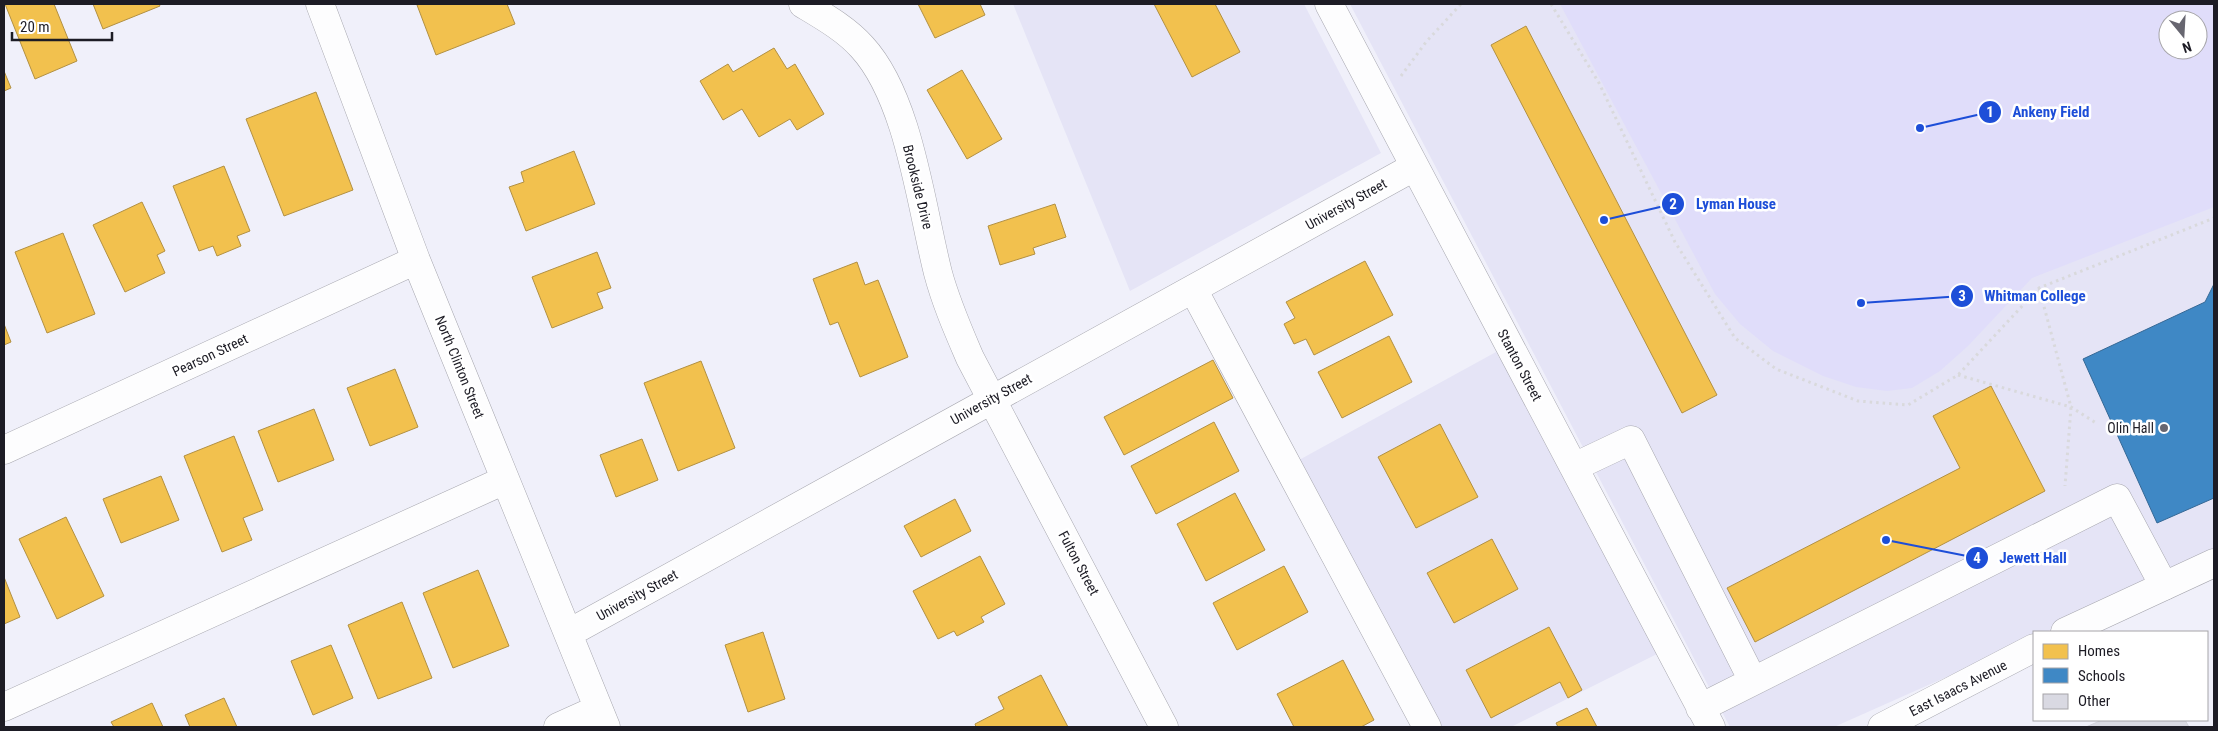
<svg xmlns="http://www.w3.org/2000/svg" width="2218" height="731" font-family="'Roboto Condensed',sans-serif">
<style>
.built{fill:#e5e4f6;fill-rule:evenodd}
.grass{fill:#e0ddfa;fill-rule:evenodd}
.homes{fill:#f2c14e;stroke:#b29042}
.schools{fill:#3f88c5;stroke:#356895}
.building{fill:#d9d9e2;stroke:#d2d2db}
.lines{fill:none;stroke-linecap:round;stroke-linejoin:round}
.minor-casing{stroke:#a7a7af;stroke-width:29}
.major-casing{stroke:#a7a7af;stroke-width:29}
.path{stroke:#d9d9dc;stroke-width:3;stroke-dasharray:2.5 4;stroke-linecap:butt}
.minor{stroke:#fdfdfe;stroke-width:28}
.major{stroke:#fdfdfe;stroke-width:28}
.poi-dot{fill:#676670;stroke:#fff;stroke-width:2}
.labels{text-anchor:middle;dominant-baseline:central;stroke-width:5;stroke-linejoin:round;paint-order:stroke}
.street-label{font-size:14px;fill:#1d1c25;stroke:#fff}
.poi-label{font-size:14px;fill:#1d1c25;stroke:#fff;text-anchor:end}
.leader{fill:none;stroke:#1d4ed8;stroke-width:2}
.callout-dot{fill:#1d4ed8;stroke:#fff;stroke-width:2}
.mark-label{font-size:15px;text-anchor:middle;font-weight:bold;fill:#fff}
.callout-label{font-size:15px;text-anchor:middle;font-weight:bold;fill:#1d4ed8;stroke:#fff;stroke-width:5;stroke-linejoin:round;paint-order:stroke}
</style>
<rect width="100%" height="100%" fill="#f0f0fa"/>
<path class="built" d="M 1013,4 L 1304,4 L 1381,153 L 1130,291 Z
M 1350,4 L 2214,4 L 2214,557 L 2046,632 L 2034,632 L 2034,638 L 1834,727 L 1730,727 ZM 2168,20 L 2198,20 L 2198,50 L 2168,50 Z
M 1496,352 L 1669,648 L 1511,727 L 1441,727 L 1299,460 Z"/>
<path class="grass" d="M 1560,4 L 2214,4 L 2214,207 L 2032,278 L 1968,346 L 1940,371 L 1912,388 L 1887,391 L 1856,387 L 1823,376 L 1773,351 L 1740,324 L 1715,294 ZM 2168,20 L 2198,20 L 2198,50 L 2168,50 Z"/>
<path class="homes" d="M 5,4 L 54,4 L 77,61 L 35,79 Z
M 93,4 L 159,4 L 160,6 L 103,29 Z
M 421,4 L 507,4 L 515,24 L 436,55 L 417,5 Z
M 918,4 L 980,4 L 985,15 L 935,38 Z
M 1154,4 L 1215,4 L 1240,52 L 1192,77 Z
M 1526,26 L 1717,395 L 1682,413 L 1491,45 Z
M 774,48 L 787,69 L 795,64 L 824,114 L 797,130 L 790,119 L 759,137 L 742,109 L 723,120 L 700,81 L 728,64 L 733,72 Z
M 962,70 L 1002,139 L 967,159 L 927,90 Z
M 4,71 L 11,88 L 4,91 Z
M 316,92 L 353,190 L 284,216 L 246,119 Z
M 574,151 L 595,204 L 526,231 L 509,187 L 524,182 L 521,172 Z
M 224,166 L 250,231 L 237,236 L 241,246 L 217,256 L 213,246 L 199,251 L 173,186 Z
M 142,202 L 165,251 L 157,255 L 165,273 L 125,292 L 93,225 Z
M 1055,204 L 1066,237 L 1033,248 L 1035,254 L 1000,265 L 988,226 Z
M 63,233 L 95,314 L 47,333 L 15,252 Z
M 597,252 L 611,288 L 597,293 L 603,308 L 552,328 L 532,277 Z
M 1365,261 L 1393,315 L 1314,355 L 1306,339 L 1294,344 L 1284,324 L 1295,318 L 1286,302 Z
M 857,262 L 865,285 L 878,280 L 908,357 L 860,377 L 838,322 L 830,325 L 813,279 Z
M 4,324 L 11,342 L 4,345 Z
M 1389,336 L 1412,382 L 1342,418 L 1318,372 Z
M 1213,360 L 1233,398 L 1124,455 L 1104,417 Z
M 701,361 L 735,448 L 678,471 L 644,383 Z
M 395,369 L 418,427 L 370,446 L 347,388 Z
M 1991,386 L 2045,491 L 1755,642 L 1727,588 L 1960,468 L 1933,416 Z
M 314,409 L 334,460 L 278,482 L 258,431 Z
M 1214,422 L 1239,471 L 1156,514 L 1131,466 Z
M 1440,424 L 1478,497 L 1416,528 L 1378,457 Z
M 234,436 L 263,510 L 243,518 L 252,540 L 222,552 L 184,456 Z
M 642,439 L 658,480 L 616,497 L 600,455 Z
M 161,476 L 179,520 L 121,543 L 103,499 Z
M 1235,493 L 1265,550 L 1206,581 L 1177,524 Z
M 955,499 L 971,531 L 921,557 L 904,526 Z
M 66,517 L 104,596 L 57,619 L 19,539 Z
M 1492,539 L 1518,589 L 1454,623 L 1427,573 Z
M 980,556 L 1005,604 L 981,617 L 984,622 L 957,636 L 954,631 L 938,639 L 913,591 Z
M 1284,566 L 1308,612 L 1237,650 L 1213,603 Z
M 478,570 L 509,646 L 453,668 L 423,593 Z
M 4,577 L 20,617 L 4,624 Z
M 402,602 L 432,678 L 378,699 L 348,625 Z
M 1549,627 L 1582,690 L 1568,698 L 1560,682 L 1491,718 L 1466,670 Z
M 763,632 L 785,699 L 748,712 L 725,645 Z
M 331,645 L 353,698 L 313,715 L 291,661 Z
M 1343,660 L 1374,720 L 1361,727 L 1294,727 L 1277,694 Z
M 1041,675 L 1068,727 L 976,727 L 975,724 L 1004,709 L 998,697 Z
M 224,698 L 237,727 L 190,727 L 185,715 Z
M 152,703 L 163,727 L 114,727 L 111,722 Z
M 1587,708 L 1597,727 L 1558,727 L 1556,723 Z"/>
<path class="schools" d="M 2214,284 L 2214,498 L 2157,523 L 2083,359 L 2205,302 Z"/>
<path class="building" d="M 2102,720 L 2185,720 L 2189,727 L 2086,727 Z"/>
<g class="lines">
<defs>
<path id="minor" d="M 320,4 L 416,260 L 606,727
M 803,4 C 823,16 846,29 862,47 C 909,98 921,206 938,273 C 946,303 958,330 970,358 L 1164,727
M 1329,4 L 1711,727
M 1193,289 L 1427,727
M 4,450 L 416,260
M 1574,467 L 1631,440 L 1753,681
M 569,633 L 1414,167
M 4,707 L 505,480
M 1700,708 L 2117,498 L 2164,586
M 558,727 L 598,709"/>
<path id="major" d="M 2065,632 L 2214,563
M 1882,727 L 2034,648"/>
</defs>
<use href="#minor" class="minor-casing"/>
<use href="#major" class="major-casing"/>
<path class="path" d="M 1551,4 L 1599,83 L 1675,242 L 1735,338 L 1776,369 L 1858,401 L 1908,405 L 1958,375 L 2039,288 L 2214,218
M 1401,76 L 1426,42 L 1461,4
M 2039,288 L 2071,407 L 2065,486
M 1958,375 L 2071,407 L 2096,423"/>
<use href="#minor" class="minor"/>
<use href="#major" class="major"/>
</g>
<circle class="poi-dot" cx="2164" cy="428" r="5"/>
<g class="labels">
<g class="street-label">
<text transform="translate(918 187) rotate(76)">Brookside Drive</text>
<text transform="translate(1346 204) rotate(-29)">University Street</text>
<text transform="translate(210 355) rotate(-25)">Pearson Street</text>
<text transform="translate(1520 365) rotate(62)">Stanton Street</text>
<text transform="translate(460 367) rotate(68)">North Clinton Street</text>
<text transform="translate(991 399) rotate(-29)">University Street</text>
<text transform="translate(1079 563) rotate(62)">Fulton Street</text>
<text transform="translate(637 595) rotate(-29)">University Street</text>
<text transform="translate(1958 688) rotate(-27)">East Isaacs Avenue</text>
</g>
<g class="poi-label">
<text x="2154" y="428">Olin Hall</text>
</g>
</g>
<path class="leader" d="M1920 128L1990 112M1604 220L1673 204M1861 303L1962 296M1886 540L1977 558"/>
<g class="callout-dot">
<circle cx="1920" cy="128" r="5"/>
<circle cx="1604" cy="220" r="5"/>
<circle cx="1861" cy="303" r="5"/>
<circle cx="1886" cy="540" r="5"/>
<circle cx="1990" cy="112" r="12"/>
<circle cx="1673" cy="204" r="12"/>
<circle cx="1962" cy="296" r="12"/>
<circle cx="1977" cy="558" r="12"/>
</g>
<g class="mark-label">
<text x="1990" y="117">1</text>
<text x="1673" y="209">2</text>
<text x="1962" y="301">3</text>
<text x="1977" y="563">4</text>
</g>
<g class="callout-label">
<text x="2051" y="117">Ankeny Field</text>
<text x="1736" y="209">Lyman House</text>
<text x="2035" y="301">Whitman College</text>
<text x="2033" y="563">Jewett Hall</text>
</g>
<rect width="2218" height="731" fill="none" stroke="#1d1c25" stroke-width="10"/>
<rect x="2033" y="631" width="175" height="90" fill="#ffffff" stroke="#a5a4a8"/>
<rect x="2043" y="644" width="25" height="15" fill="#f2c14e" stroke="#a5a4a8"/>
<text x="2078" y="656" font-size="15" fill="#1d1c25">Homes</text>
<rect x="2043" y="668" width="25" height="15" fill="#3f88c5" stroke="#a5a4a8"/>
<text x="2078" y="681" font-size="15" fill="#1d1c25">Schools</text>
<rect x="2043" y="694" width="25" height="15" fill="#d9d9e2" stroke="#a5a4a8"/>
<text x="2078" y="706" font-size="15" fill="#1d1c25">Other</text>
<g transform="translate(2183 35) rotate(162)"><circle r="24" fill="#ffffff" stroke="#a5a4a8"/>
<path d="M0-4L9 19L0 12L-9 19Z" fill="#676670"/>
<text y="-8" font-size="14" font-weight="bold" text-anchor="middle" fill="#1d1c25">N</text>
</g>
<path d="M12 32v8h100v-8" fill="none" stroke="#1d1c25" stroke-width="2.5"/>
<text x="20" y="32" font-size="15" fill="#1d1c25" stroke="#ffffff" stroke-width="4" paint-order="stroke">20 m</text>
</svg>
